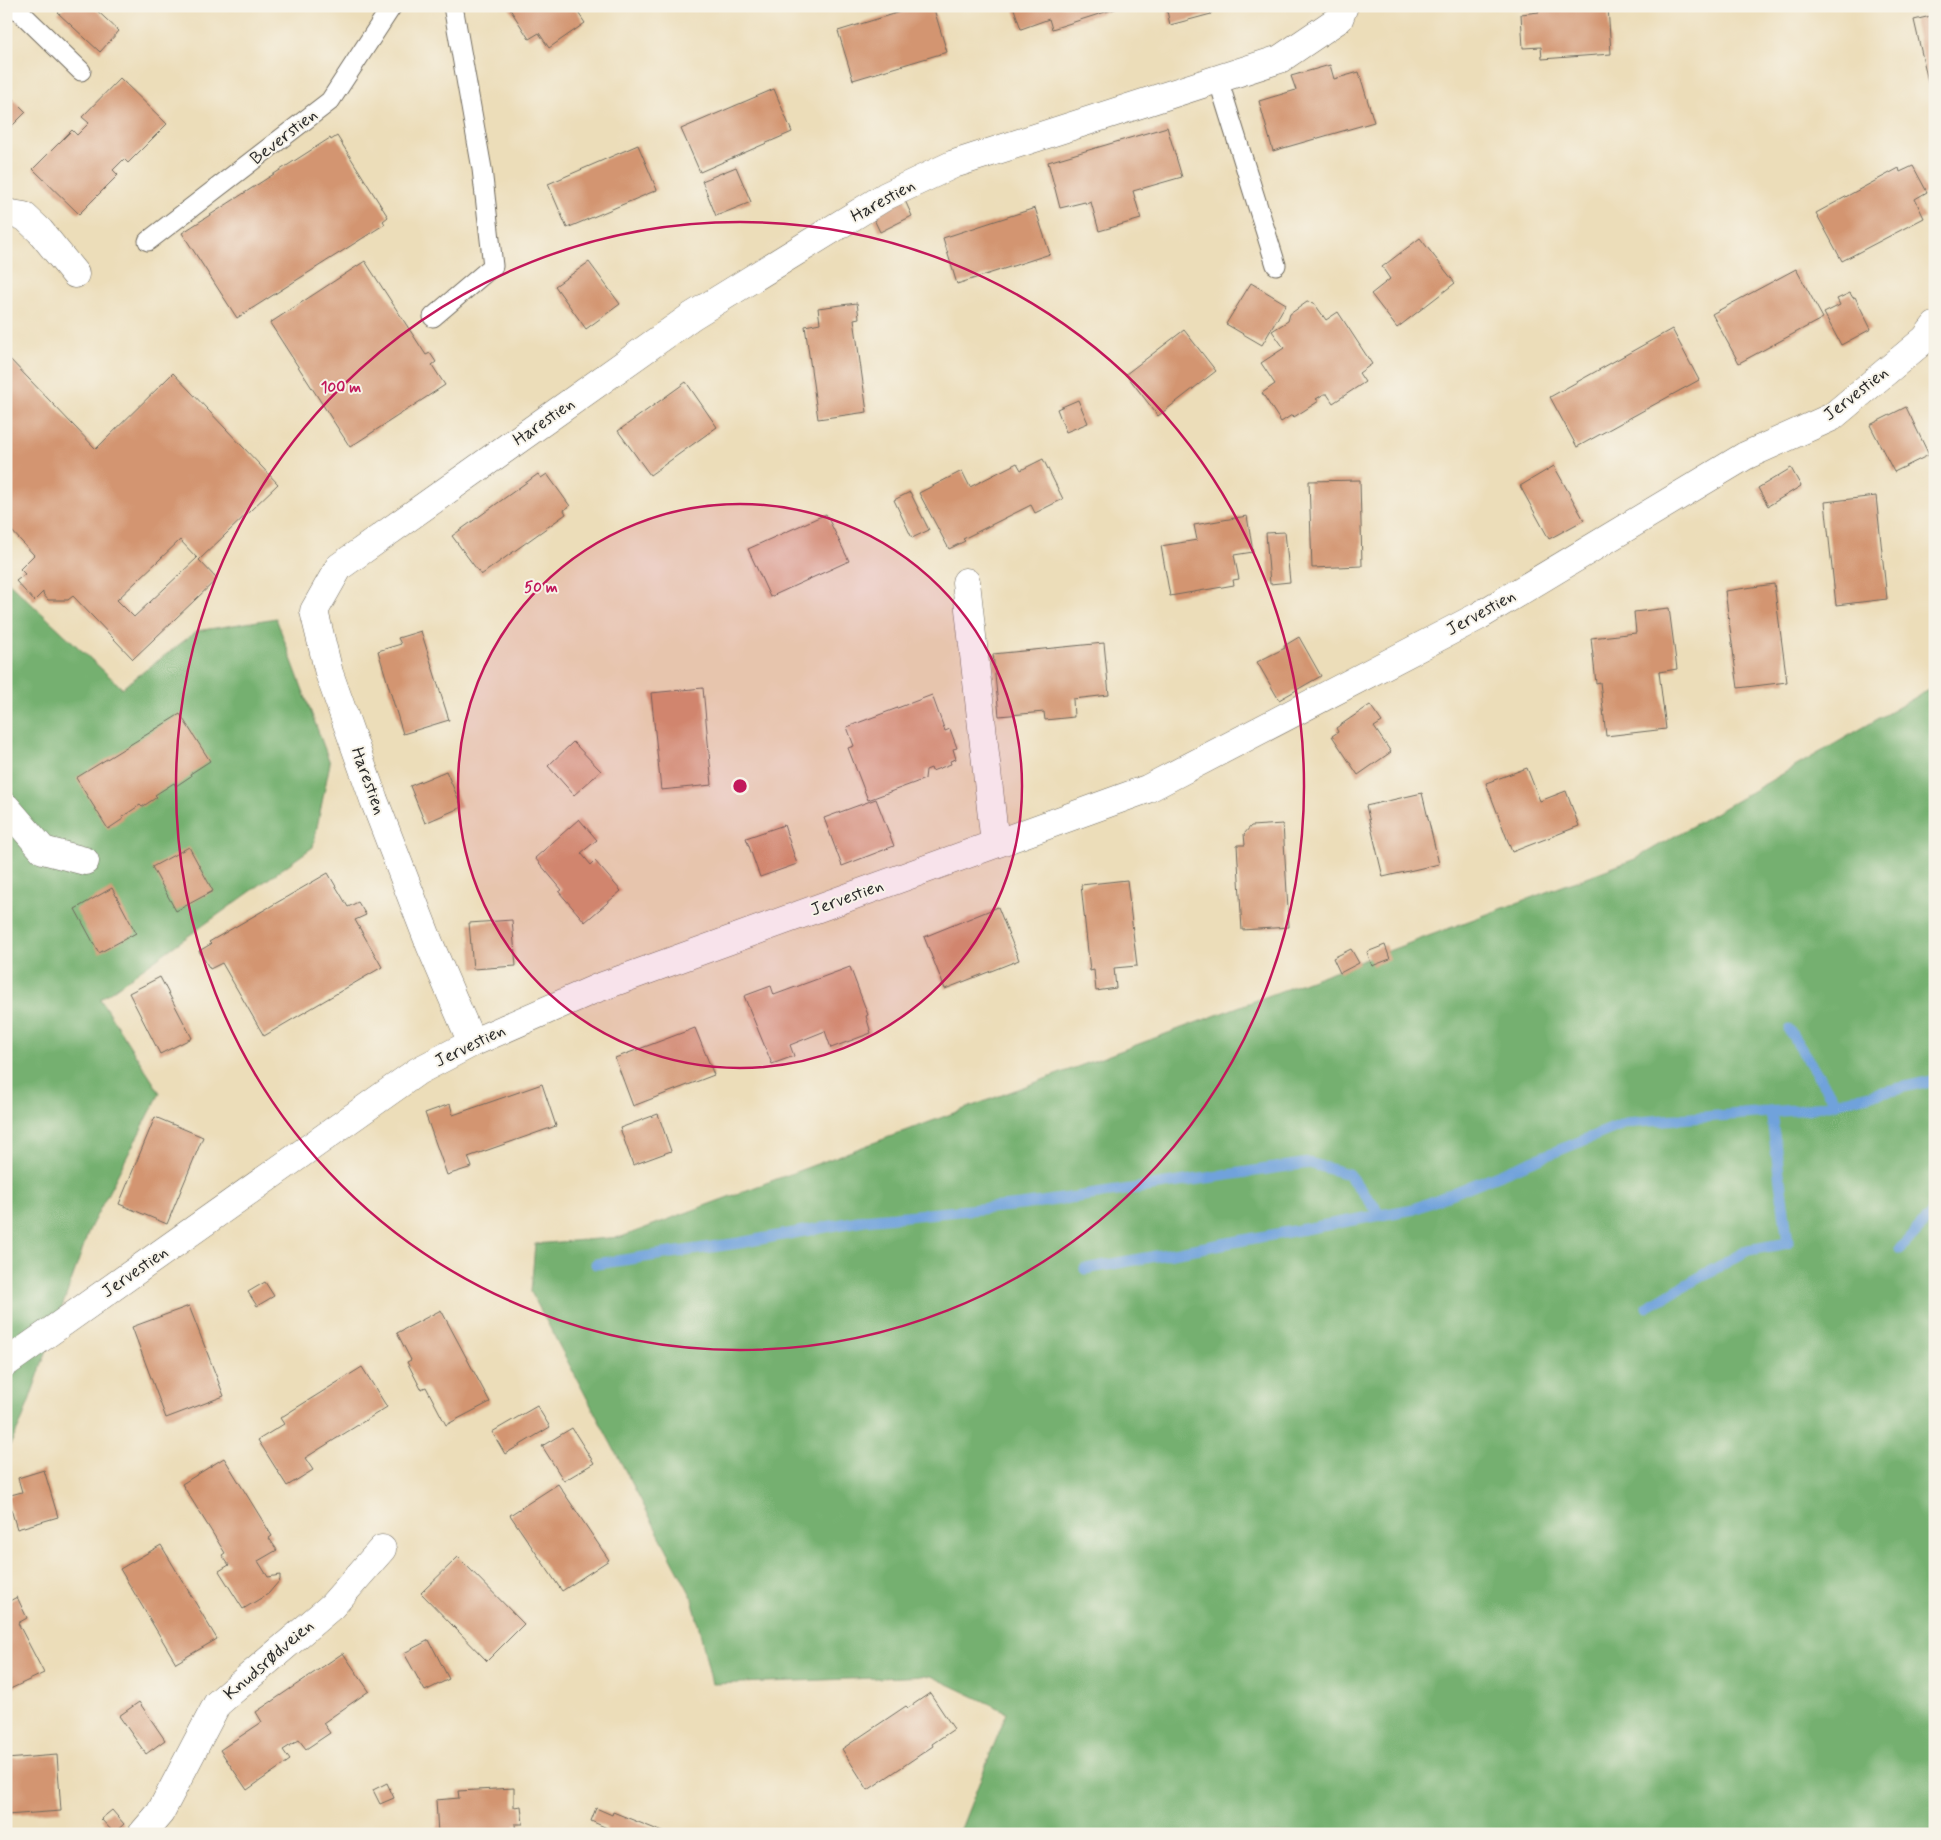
<svg xmlns="http://www.w3.org/2000/svg" width="1941" height="1840" font-family="Mynerve,sans-serif">
<style>
.forest{fill:#74b06f;stroke:#506e4d}
.lines{fill:none;stroke-linecap:round;stroke-linejoin:round}
.stream{stroke:#70a2db;stroke-width:11}
.building{fill:#d39571;fill-rule:evenodd}
.lane-casing{stroke:#6f695d;stroke-width:21}
.street-casing{stroke:#6f695d;stroke-width:29}
.lane{stroke:#fff;stroke-width:19}
.street{stroke:#fff;stroke-width:28}
.ring{fill:none;stroke:#c2185b;stroke-width:2.5}
.labels{text-anchor:middle;dominant-baseline:central;stroke-width:4;stroke-linejoin:round;paint-order:stroke}
.street-label{font-size:18px;fill:#2b2b2b;stroke:#f7f3e8}
.centre{fill:#c2185b;stroke:#f7f3e8;stroke-width:2.5}
.ring-label{font-size:15px;text-anchor:middle;font-weight:bold;fill:#c2185b;stroke:#f7f3e8;stroke-width:4;stroke-linejoin:round;paint-order:stroke}
</style>
<rect width="100%" height="100%" fill="#f7f3e8"/>
<filter id="ink" filterUnits="userSpaceOnUse"><feTurbulence type="fractalNoise" baseFrequency=".02" numOctaves="2"/><feDisplacementMap in="SourceGraphic" scale="10" xChannelSelector="R" yChannelSelector="G"/><feConvolveMatrix kernelMatrix="1 2 1 2 8 2 1 2 1" color-interpolation-filters="sRGB"/></filter>
<filter id="wash" filterUnits="userSpaceOnUse"><feTurbulence type="fractalNoise" baseFrequency=".0096" numOctaves="4" result="noise"/><feDisplacementMap in="SourceGraphic" scale="20" xChannelSelector="R" yChannelSelector="G"/><feGaussianBlur stdDeviation="1.12" result="paint"/><feColorMatrix in="noise" values="0 0 0 0 0 0 0 0 0 0 0 0 0 0 0 0 0 1.4 0 .05"/><feComposite in="paint" operator="in"/></filter>
<g filter="url(#wash)">
<rect width="100%" height="100%" fill="#ecddb9"/>
<path class="forest" d="M 6,580 L 122,688 L 197,631 L 276,618 L 330,763 L 313,847 L 100,999 L 160,1093 L 90,1228 L 23,1418 L 6,1454 Z
M 1935,686 L 1935,1834 L 959,1834 L 1007,1712 L 931,1676 L 712,1684 L 692,1597 L 531,1292 L 535,1244 L 621,1237 L 1635,859 Z"/>
<g class="lines">
<path class="stream" d="M 1789,1030 L 1835,1102
M 1900,1249 L 1935,1211
M 596,1264 L 739,1243 L 864,1220 L 1021,1205 L 1309,1163 L 1348,1174 L 1381,1215
M 1085,1269 L 1414,1209 L 1626,1123 L 1808,1109 L 1935,1080
M 1647,1307 L 1748,1250 L 1788,1243 L 1771,1111"/>
</g>
<g id="blocks">
<path class="building" d="M 65,6 L 92,6 L 119,31 L 100,52 L 58,13 Z
M 508,6 L 577,6 L 575,8 L 585,23 L 549,48 L 539,33 L 529,39 Z
M 919,6 L 933,6 L 947,52 L 853,80 L 838,31 Z
M 1013,6 L 1121,6 L 1121,7 L 1052,29 L 1049,19 L 1021,29 Z
M 1170,6 L 1209,6 L 1211,14 L 1170,25 L 1167,11 L 1171,10 Z
M 1574,6 L 1608,6 L 1611,54 L 1542,59 L 1541,47 L 1523,48 L 1521,14 L 1539,12 L 1539,9 Z
M 1935,15 L 1935,107 L 1934,107 L 1914,20 Z
M 1330,65 L 1334,79 L 1359,72 L 1374,122 L 1273,151 L 1259,101 L 1296,90 L 1291,76 Z
M 120,78 L 167,124 L 128,163 L 124,159 L 113,170 L 118,175 L 79,214 L 33,169 L 72,130 L 77,135 L 89,123 L 82,117 Z
M 774,89 L 792,132 L 700,172 L 681,129 Z
M 6,92 L 26,112 L 6,132 Z
M 1167,127 L 1182,177 L 1133,191 L 1141,219 L 1099,231 L 1091,202 L 1086,204 L 1085,202 L 1060,208 L 1048,162 Z
M 337,136 L 388,217 L 383,221 L 385,224 L 237,318 L 182,233 L 330,138 L 331,140 Z
M 638,145 L 657,190 L 567,228 L 548,184 Z
M 1913,166 L 1927,192 L 1915,199 L 1924,218 L 1842,261 L 1816,213 L 1899,168 L 1900,172 Z
M 736,167 L 751,202 L 716,216 L 702,181 Z
M 903,196 L 912,216 L 880,232 L 870,211 Z
M 1035,208 L 1050,254 L 957,284 L 943,238 Z
M 1420,238 L 1455,283 L 1397,328 L 1371,294 L 1390,279 L 1382,267 Z
M 365,261 L 426,355 L 430,353 L 436,362 L 432,365 L 445,385 L 350,447 L 270,323 Z
M 589,262 L 620,304 L 586,329 L 555,286 Z
M 1796,269 L 1823,318 L 1739,363 L 1712,314 Z
M 1251,283 L 1286,304 L 1262,345 L 1226,324 Z
M 1850,293 L 1853,298 L 1855,297 L 1871,329 L 1841,345 L 1824,313 L 1840,305 L 1837,299 Z
M 1307,302 L 1314,303 L 1326,320 L 1338,312 L 1372,364 L 1359,373 L 1365,382 L 1333,403 L 1327,394 L 1324,394 L 1316,399 L 1319,401 L 1294,417 L 1292,415 L 1281,422 L 1262,393 L 1275,384 L 1261,363 L 1284,348 L 1272,331 L 1288,321 L 1290,314 Z
M 857,303 L 859,318 L 854,319 L 867,412 L 818,419 L 805,326 L 820,323 L 818,308 Z
M 1672,329 L 1699,380 L 1577,447 L 1550,397 Z
M 1184,330 L 1216,371 L 1158,416 L 1126,374 Z
M 6,355 L 96,449 L 173,373 L 278,484 L 199,560 L 217,579 L 133,659 L 73,596 L 68,600 L 48,600 L 43,594 L 43,592 L 34,601 L 16,581 L 25,574 L 20,569 L 34,555 L 10,529 L 6,533 ZM 180,540 L 197,558 L 134,617 L 117,600 Z
M 686,382 L 717,427 L 650,475 L 618,431 Z
M 1078,400 L 1088,423 L 1066,432 L 1057,409 Z
M 1906,407 L 1929,455 L 1894,472 L 1870,425 Z
M 1043,459 L 1063,499 L 1035,513 L 1031,505 L 963,539 L 965,541 L 949,549 L 919,493 L 962,471 L 970,487 L 1017,463 L 1021,470 Z
M 1554,466 L 1584,520 L 1549,539 L 1520,486 Z
M 1791,468 L 1801,486 L 1768,506 L 1758,488 Z
M 538,474 L 541,478 L 547,474 L 570,506 L 564,510 L 566,514 L 481,575 L 452,536 Z
M 1360,480 L 1362,566 L 1312,568 L 1309,481 Z
M 910,492 L 929,530 L 912,538 L 894,500 Z
M 1876,496 L 1887,599 L 1836,605 L 1825,502 Z
M 826,514 L 849,561 L 770,597 L 748,549 Z
M 1247,516 L 1253,552 L 1234,555 L 1239,579 L 1233,580 L 1234,585 L 1170,596 L 1161,546 L 1197,540 L 1194,525 Z
M 1285,532 L 1290,582 L 1270,584 L 1266,533 Z
M 1774,584 L 1787,682 L 1738,688 L 1725,591 Z
M 1669,608 L 1677,669 L 1659,672 L 1666,729 L 1606,736 L 1600,682 L 1596,683 L 1591,638 L 1636,633 L 1634,612 Z
M 421,631 L 449,720 L 403,734 L 378,651 L 401,644 L 398,638 Z
M 1299,637 L 1321,676 L 1279,700 L 1257,662 L 1285,648 L 1284,646 Z
M 1104,643 L 1109,695 L 1073,699 L 1074,717 L 1045,720 L 1044,712 L 999,716 L 993,654 Z
M 703,688 L 712,785 L 661,790 L 651,693 Z
M 932,695 L 945,731 L 950,729 L 957,748 L 953,749 L 956,759 L 950,761 L 951,764 L 932,771 L 931,768 L 926,770 L 925,779 L 868,800 L 848,748 L 854,746 L 847,727 Z
M 1370,705 L 1382,722 L 1374,727 L 1391,752 L 1358,775 L 1332,736 L 1338,732 L 1336,728 Z
M 180,714 L 210,761 L 190,774 L 191,776 L 176,786 L 174,783 L 155,795 L 157,797 L 142,807 L 140,805 L 122,817 L 123,819 L 108,829 L 76,778 Z
M 573,742 L 601,771 L 574,795 L 548,766 Z
M 1527,768 L 1540,801 L 1566,791 L 1579,826 L 1512,852 L 1486,783 Z
M 446,771 L 462,807 L 425,823 L 410,786 Z
M 1422,793 L 1439,864 L 1383,877 L 1366,806 Z
M 876,799 L 894,846 L 842,866 L 824,818 Z
M 579,819 L 597,840 L 581,853 L 591,865 L 595,861 L 621,891 L 585,922 L 559,892 L 562,890 L 535,858 Z
M 1283,824 L 1289,927 L 1242,930 L 1237,845 L 1245,845 L 1244,834 L 1251,826 Z
M 784,825 L 797,864 L 760,877 L 746,838 Z
M 189,847 L 213,891 L 176,911 L 152,867 Z
M 328,873 L 348,907 L 358,902 L 366,915 L 355,920 L 382,967 L 264,1036 L 222,963 L 210,969 L 199,951 L 211,944 L 209,942 Z
M 1127,880 L 1137,966 L 1114,968 L 1116,988 L 1096,991 L 1094,970 L 1090,971 L 1081,885 Z
M 112,888 L 136,933 L 99,953 L 75,909 Z
M 998,907 L 1019,960 L 945,989 L 924,937 Z
M 512,920 L 516,966 L 473,969 L 469,923 Z
M 1385,945 L 1390,959 L 1372,966 L 1367,952 Z
M 1351,949 L 1359,963 L 1340,973 L 1333,958 Z
M 850,967 L 868,1015 L 866,1016 L 871,1033 L 831,1048 L 825,1031 L 790,1045 L 794,1056 L 772,1064 L 744,996 L 771,986 L 774,995 Z
M 160,977 L 192,1038 L 160,1054 L 129,993 Z
M 695,1028 L 714,1075 L 633,1106 L 615,1058 Z
M 542,1084 L 556,1126 L 468,1157 L 472,1167 L 447,1175 L 425,1113 L 450,1104 L 453,1115 Z
M 658,1114 L 671,1151 L 633,1165 L 620,1128 Z
M 155,1117 L 203,1137 L 167,1224 L 119,1204 Z
M 265,1282 L 274,1296 L 257,1306 L 248,1292 Z
M 189,1306 L 224,1396 L 166,1418 L 132,1327 Z
M 441,1310 L 490,1402 L 446,1425 L 426,1387 L 421,1389 L 407,1362 L 411,1360 L 397,1333 Z
M 362,1367 L 387,1407 L 305,1458 L 313,1470 L 287,1486 L 258,1440 L 284,1424 L 280,1418 Z
M 537,1406 L 550,1427 L 505,1454 L 492,1432 Z
M 572,1428 L 594,1463 L 564,1481 L 542,1446 Z
M 224,1458 L 272,1536 L 269,1538 L 277,1550 L 258,1561 L 268,1577 L 280,1575 L 280,1580 L 268,1594 L 243,1609 L 219,1571 L 229,1565 L 222,1555 L 225,1553 L 182,1484 Z
M 44,1470 L 58,1517 L 17,1529 L 7,1496 L 22,1492 L 18,1478 Z
M 558,1484 L 609,1560 L 562,1591 L 510,1515 Z
M 161,1545 L 217,1639 L 176,1663 L 120,1569 Z
M 458,1557 L 524,1624 L 487,1661 L 421,1593 Z
M 17,1597 L 27,1618 L 18,1623 L 44,1673 L 6,1691 L 6,1603 Z
M 429,1640 L 449,1679 L 425,1691 L 404,1653 Z
M 343,1653 L 369,1691 L 323,1723 L 330,1733 L 306,1749 L 299,1740 L 283,1750 L 290,1760 L 247,1790 L 220,1750 L 262,1722 L 256,1712 Z
M 930,1693 L 954,1729 L 932,1744 L 933,1746 L 868,1790 L 842,1749 L 906,1706 L 908,1708 Z
M 139,1702 L 165,1740 L 146,1754 L 119,1716 Z
M 57,1755 L 61,1811 L 6,1815 L 6,1759 Z
M 387,1783 L 394,1798 L 380,1804 L 373,1790 Z
M 514,1788 L 514,1807 L 521,1806 L 523,1824 L 515,1824 L 516,1834 L 438,1834 L 436,1800 L 459,1798 L 458,1791 Z
M 596,1808 L 612,1815 L 613,1812 L 668,1834 L 604,1834 L 607,1828 L 591,1821 Z
M 112,1810 L 124,1824 L 114,1833 L 101,1819 Z"/>
</g>
</g>
<g filter="url(#ink)">
<use href="#blocks" fill-opacity="0" stroke="#6f695d" stroke-width="1"/>
<g class="lines">
<defs>
<path id="lane" d="M 14,6 L 81,71
M 1218,79 L 1276,265
M 148,241 L 330,101 L 392,6
M 433,317 L 493,266 L 482,169 L 453,6"/>
<path id="street" d="M 6,213 L 24,216 L 40,231 L 75,274
M 966,582 L 995,844
M 6,807 L 43,850 L 85,861
M 472,1043 L 430,945 L 374,800 L 329,673 L 314,611 L 339,567 L 692,316 L 886,196 L 954,164 L 1280,59 L 1339,19 L 1344,6
M 6,1363 L 418,1071 L 472,1043 L 595,989 L 1147,789 L 1479,616 L 1745,456 L 1832,417 L 1925,339 L 1935,326
M 142,1834 L 160,1813 L 217,1704 L 332,1606 L 382,1549"/>
</defs>
<use href="#lane" class="lane-casing"/>
<use href="#street" class="street-casing"/>
<use href="#lane" class="lane"/>
<use href="#street" class="street"/>
</g>
</g>
<circle cx="740" cy="786" r="282" fill="#c2185b" fill-opacity=".12"/>
<g class="ring">
<circle cx="740" cy="786" r="282"/>
<circle cx="740" cy="786" r="564"/>
</g>
<g class="labels">
<g class="street-label">
<text transform="translate(284 137) rotate(-38)">Beverstien</text>
<text transform="translate(883 201) rotate(-29)">Harestien</text>
<text transform="translate(1856 394) rotate(-38)">Jervestien</text>
<text transform="translate(544 422) rotate(-35)">Harestien</text>
<text transform="translate(1481 613) rotate(-29)">Jervestien</text>
<text transform="translate(368 781) rotate(70)">Harestien</text>
<text transform="translate(847 898) rotate(-20)">Jervestien</text>
<text transform="translate(470 1046) rotate(-26)">Jervestien</text>
<text transform="translate(135 1272) rotate(-35)">Jervestien</text>
<text transform="translate(269 1660) rotate(-41)">Knudsrødveien</text>
</g>
</g>
<circle cx="740" cy="786" r="8" class="centre"/>
<g class="ring-label">
<text x="341" y="392">100 m</text>
<text x="541" y="592">50 m</text>
</g>
<rect width="1941" height="1840" fill="none" stroke="#f7f3e8" stroke-width="25"/>
</svg>
